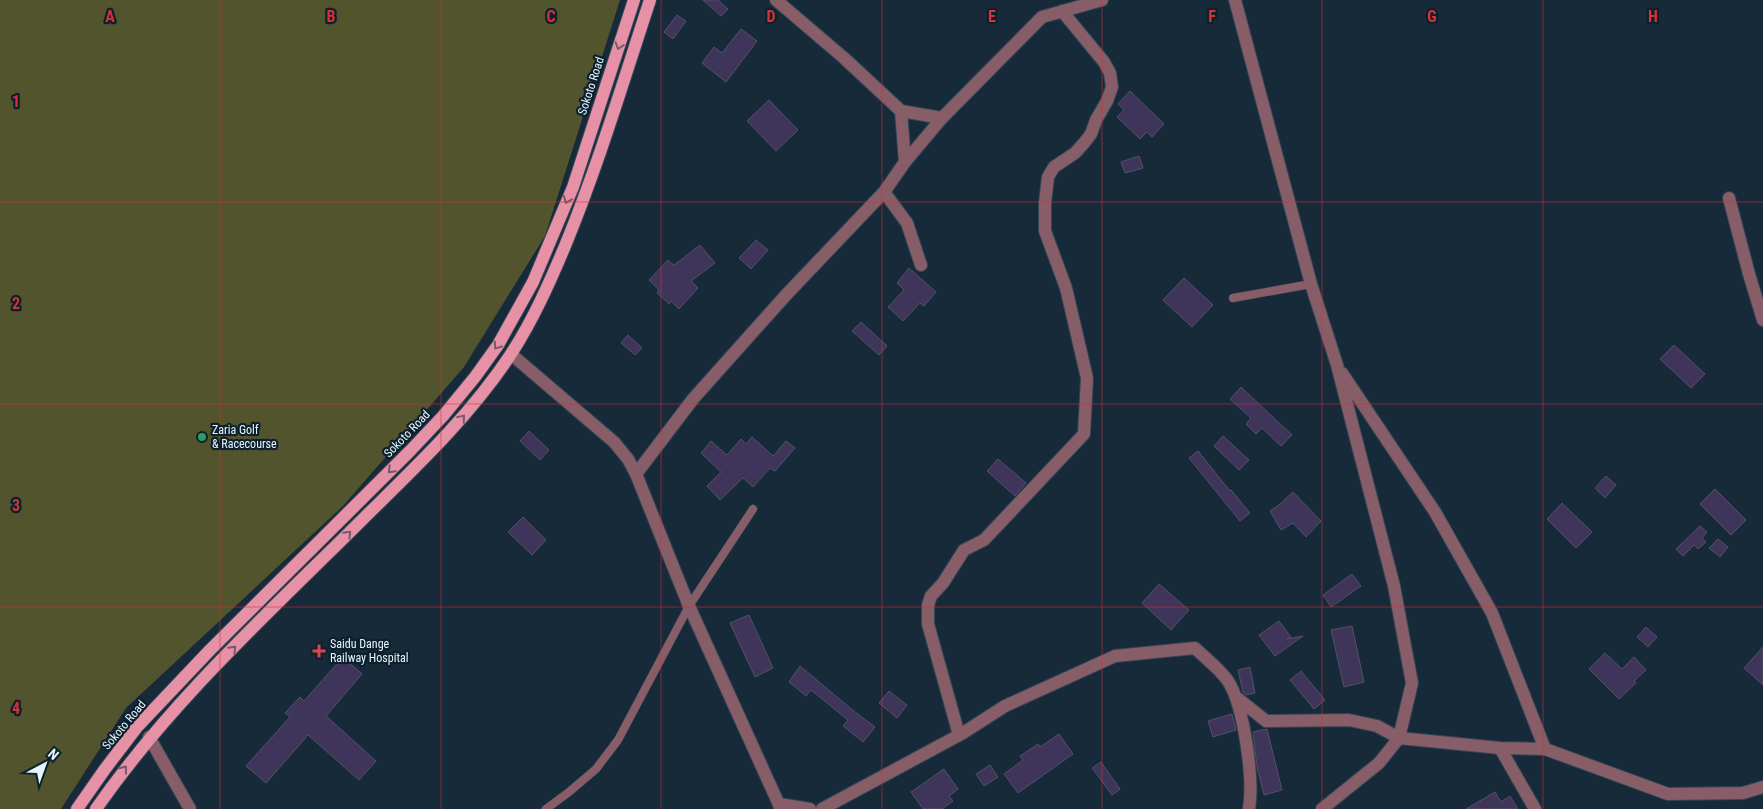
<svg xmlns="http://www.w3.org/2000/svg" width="1763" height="809" font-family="'Roboto Condensed',sans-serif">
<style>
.green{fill:#52542d}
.building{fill:#3f355b;stroke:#555067}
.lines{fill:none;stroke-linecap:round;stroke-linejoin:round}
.lane-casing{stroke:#334655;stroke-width:9}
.street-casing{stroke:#334655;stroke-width:14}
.primary-casing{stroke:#334655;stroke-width:14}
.lane{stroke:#875d68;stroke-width:8}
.street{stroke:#875d68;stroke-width:12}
.primary{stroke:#e791a7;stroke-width:12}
.oneway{stroke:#7a586a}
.grid{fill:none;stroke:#d73233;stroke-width:1;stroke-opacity:0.55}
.leisure-dot{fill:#2e9e5b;stroke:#0c202e;stroke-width:2}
.health-dot{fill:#e0444e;stroke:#0c202e;stroke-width:2}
.labels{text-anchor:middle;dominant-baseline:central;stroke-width:4.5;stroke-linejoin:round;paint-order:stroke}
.street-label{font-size:12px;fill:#e8f5fe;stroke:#0c202e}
.poi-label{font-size:12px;fill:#e8f5fe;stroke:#0c202e;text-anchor:start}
.grid-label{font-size:16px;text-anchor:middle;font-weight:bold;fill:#d73233;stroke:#0c202e;stroke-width:4.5;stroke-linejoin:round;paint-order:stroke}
</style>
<rect width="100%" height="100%" fill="#162a39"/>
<path class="green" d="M 0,0 L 620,0 L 545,236 L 464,367 L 343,506 L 126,708 L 61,809 L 0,809 Z"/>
<path class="building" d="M 703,0 L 718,0 L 728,9 L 721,16 Z
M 677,15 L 686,21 L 673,39 L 664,32 Z
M 741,29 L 757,41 L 726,82 L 702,63 L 714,47 L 722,53 Z
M 1130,91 L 1164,124 L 1152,137 L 1147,132 L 1140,139 L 1117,117 L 1124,110 L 1118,104 Z
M 769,100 L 798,130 L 776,151 L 747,121 Z
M 1139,156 L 1143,168 L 1125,173 L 1121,162 Z
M 756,240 L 768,250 L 751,269 L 739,258 Z
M 700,245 L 715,263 L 691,281 L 698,288 L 679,309 L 671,301 L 669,304 L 657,293 L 659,290 L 649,280 L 668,260 L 674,265 Z
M 909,268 L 936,292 L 924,306 L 920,303 L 903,321 L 888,307 L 904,290 L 897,283 Z
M 1184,278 L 1213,305 L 1192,327 L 1163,300 Z
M 861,322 L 887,346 L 879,355 L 852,331 Z
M 628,335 L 642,348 L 635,355 L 621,343 Z
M 1674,345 L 1705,374 L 1691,388 L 1660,359 Z
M 1241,387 L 1292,435 L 1281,446 L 1262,428 L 1256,434 L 1246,424 L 1251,418 L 1230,399 Z
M 529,431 L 549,450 L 540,460 L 520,441 Z
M 1223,436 L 1249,460 L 1239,470 L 1214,446 Z
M 752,437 L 773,456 L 786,441 L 795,448 L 775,471 L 770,468 L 753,487 L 743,478 L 720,500 L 707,486 L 721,472 L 701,453 L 711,441 L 727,455 L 741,439 L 746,444 Z
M 1198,451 L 1230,491 L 1231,490 L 1250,513 L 1240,521 L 1189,458 Z
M 998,459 L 1026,483 L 1015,496 L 987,471 Z
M 1606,476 L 1616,485 L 1605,498 L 1595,488 Z
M 1715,489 L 1746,520 L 1731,535 L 1700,504 Z
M 1293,492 L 1321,521 L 1306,537 L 1293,523 L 1281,530 L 1270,511 L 1279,505 Z
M 1562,503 L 1592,532 L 1576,548 L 1547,519 Z
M 523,517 L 546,540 L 532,555 L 508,532 Z
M 1700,526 L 1707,532 L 1702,538 L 1706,542 L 1698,549 L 1694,545 L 1683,556 L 1676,549 Z
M 1718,539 L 1728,547 L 1720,557 L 1709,548 Z
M 1352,574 L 1361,586 L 1331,607 L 1323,595 Z
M 1159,584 L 1189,610 L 1171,630 L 1142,603 Z
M 749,615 L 773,668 L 755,677 L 730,623 Z
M 1279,621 L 1291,637 L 1287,639 L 1303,636 L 1275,656 L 1259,635 Z
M 1352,626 L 1364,682 L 1344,687 L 1331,630 Z
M 1646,627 L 1657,637 L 1648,647 L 1637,637 Z
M 1763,647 L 1763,685 L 1744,668 Z
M 1605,653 L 1622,669 L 1634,657 L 1646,670 L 1634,681 L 1636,683 L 1619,699 L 1589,669 Z
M 343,657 L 362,674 L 326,716 L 376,761 L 359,780 L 308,735 L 266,783 L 246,766 L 290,717 L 285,713 L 300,697 L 304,701 Z
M 800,666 L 855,712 L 875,727 L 863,742 L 843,726 L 848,720 L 811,690 L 806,696 L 789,682 Z
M 1250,667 L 1255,693 L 1246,695 L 1243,692 L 1238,670 Z
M 1301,671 L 1325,700 L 1314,709 L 1290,680 Z
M 889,691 L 907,705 L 897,718 L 879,703 Z
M 1232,714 L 1236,730 L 1213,737 L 1208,721 Z
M 1267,729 L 1282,790 L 1264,795 L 1257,767 L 1253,732 Z
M 1059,734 L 1073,754 L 1018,793 L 1004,774 L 1023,760 L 1020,756 L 1038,744 L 1040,747 Z
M 1101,762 L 1120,789 L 1112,795 L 1092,768 Z
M 990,765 L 998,777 L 984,786 L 976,774 Z
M 944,769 L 958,789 L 949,796 L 953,801 L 942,809 L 923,809 L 911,792 Z
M 1495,792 L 1501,802 L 1510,796 L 1518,809 L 1466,809 Z"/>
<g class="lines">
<defs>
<path id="lane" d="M 1233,298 L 1311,284
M 546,809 L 569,792 L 596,769 L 618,740 L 689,606 L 753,509"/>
<path id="street" d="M 776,0 L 844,58 L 901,111 L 942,118
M 1235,0 L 1311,284 L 1337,365 L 1394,586 L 1412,683 L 1399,738 L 1379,763 L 1322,809
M 901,111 L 905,162
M 884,192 L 907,223 L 921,265
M 1729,198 L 1749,274 L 1763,320
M 511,354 L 614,442 L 628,459 L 636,474 L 689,606 L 781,809
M 1342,373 L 1435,512 L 1492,613 L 1545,749 L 1668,794 L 1743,793 L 1763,787
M 636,474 L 693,399 L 786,295 L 884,192 L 905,162 L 942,118 L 1042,17 L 1102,0
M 1236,697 L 1266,721 L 1349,720 L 1377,726 L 1399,738 L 1500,748 L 1545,749
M 959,735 L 928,624 L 928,605 L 931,596 L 943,583 L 964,550 L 984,540 L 1084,434 L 1087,378 L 1066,288 L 1045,231 L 1045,203 L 1048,177 L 1054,167 L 1075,153 L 1084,143 L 1091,134 L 1096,120 L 1107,101 L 1112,87 L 1110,73 L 1104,62 L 1062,11
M 149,737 L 190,809
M 1500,748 L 1535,809
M 779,804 L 810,809
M 822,809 L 963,733 L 1005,706 L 1115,656 L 1195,648 C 1205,658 1220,669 1228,681 C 1244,706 1254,779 1249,809"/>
<path id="primary" d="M 77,809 L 105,769 L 137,727 L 210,650 L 410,451 L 443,416 L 475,377 L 498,345 L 533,282 L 573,187 L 634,0
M 96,809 C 173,698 276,606 371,511 C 421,462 472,413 511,354 C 533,320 549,284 565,246 C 598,166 623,82 650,0"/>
</defs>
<use href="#lane" class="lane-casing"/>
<use href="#street" class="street-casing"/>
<use href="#primary" class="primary-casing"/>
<use href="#lane" class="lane"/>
<use href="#street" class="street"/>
<use href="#primary" class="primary"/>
</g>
<defs><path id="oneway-chevron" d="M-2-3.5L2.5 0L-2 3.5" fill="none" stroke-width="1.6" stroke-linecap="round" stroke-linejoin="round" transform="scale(1.25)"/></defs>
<g class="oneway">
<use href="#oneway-chevron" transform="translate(619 46) rotate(108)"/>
<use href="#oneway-chevron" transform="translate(567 200) rotate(113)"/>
<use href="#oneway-chevron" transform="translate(497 346) rotate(124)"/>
<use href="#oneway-chevron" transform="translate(462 418) rotate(-50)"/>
<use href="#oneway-chevron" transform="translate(391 470) rotate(135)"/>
<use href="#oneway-chevron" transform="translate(348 534) rotate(-45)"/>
<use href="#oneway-chevron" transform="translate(233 649) rotate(-45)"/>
<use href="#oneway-chevron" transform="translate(124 769) rotate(-52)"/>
</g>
<path class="grid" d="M 220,0 L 220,809M 441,0 L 441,809M 661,0 L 661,809M 882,0 L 882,809M 1102,0 L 1102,809M 1322,0 L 1322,809M 1543,0 L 1543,809M 0,202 L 1763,202M 0,404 L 1763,404M 0,607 L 1763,607"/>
<circle class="leisure-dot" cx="202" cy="437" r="5"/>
<path class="health-dot" d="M316.5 643.5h5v5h5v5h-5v5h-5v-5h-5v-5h5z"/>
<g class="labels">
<g class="street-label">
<text transform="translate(591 86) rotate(-72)">Sokoto Road</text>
<text transform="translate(407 434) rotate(-46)">Sokoto Road</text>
<text transform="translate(124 725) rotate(-50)">Sokoto Road</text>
</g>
<g class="poi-label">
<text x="212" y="430">Zaria Golf<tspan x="212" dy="14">&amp; Racecourse</tspan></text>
<text x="330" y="644">Saidu Dange<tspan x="330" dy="14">Railway Hospital</tspan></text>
</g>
</g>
<g class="grid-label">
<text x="110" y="22">A</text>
<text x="331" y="22">B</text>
<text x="551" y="22">C</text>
<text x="771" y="22">D</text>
<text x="992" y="22">E</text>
<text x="1212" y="22">F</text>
<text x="1432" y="22">G</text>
<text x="1653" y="22">H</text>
<text x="16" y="107">1</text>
<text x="16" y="309">2</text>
<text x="16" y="511">3</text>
<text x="16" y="714">4</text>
</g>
<g transform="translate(45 764) rotate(41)" stroke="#0c202e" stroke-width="4" paint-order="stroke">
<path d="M0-4L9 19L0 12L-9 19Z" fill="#e8f5fe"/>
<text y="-8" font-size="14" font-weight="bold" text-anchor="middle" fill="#e8f5fe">N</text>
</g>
</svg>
